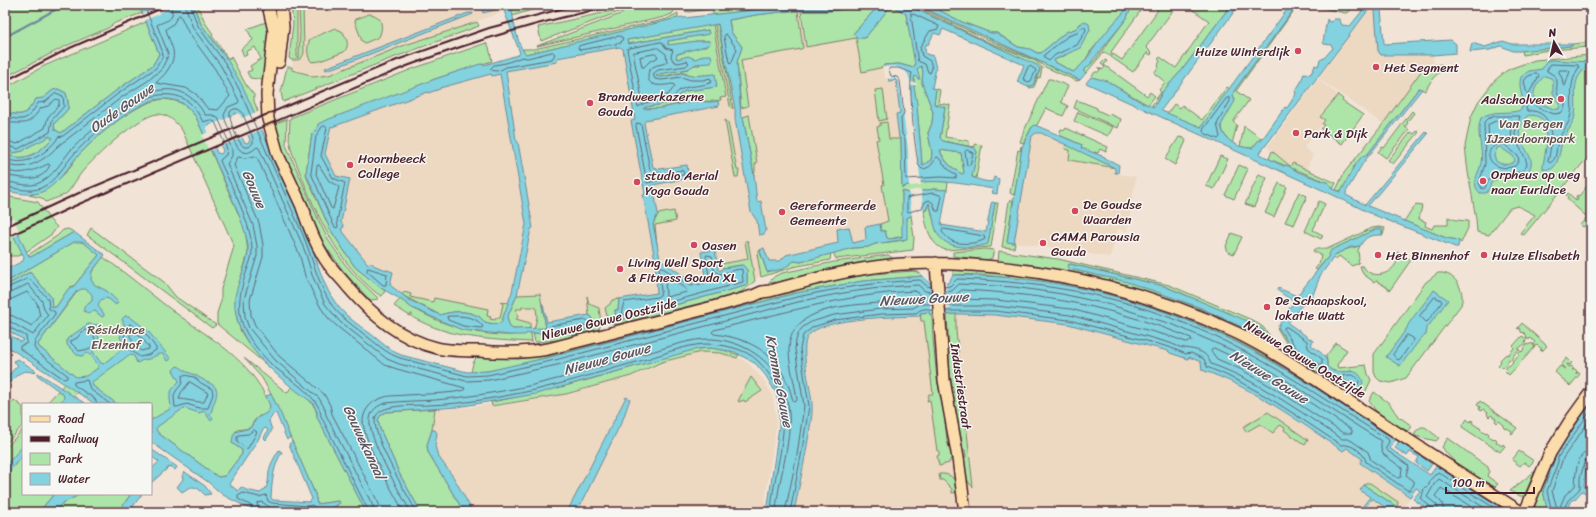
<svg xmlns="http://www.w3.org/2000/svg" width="1596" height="517" font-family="Sriracha,sans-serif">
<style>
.built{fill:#edd8c2}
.green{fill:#ade4a7;stroke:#7c8269;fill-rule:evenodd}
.water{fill:#83d2df;stroke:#6c8a97;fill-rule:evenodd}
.pier{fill:#f1e4d6}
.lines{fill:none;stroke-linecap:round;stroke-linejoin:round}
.shore{stroke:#616773;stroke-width:1}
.stream{stroke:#6c8a97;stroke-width:2}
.major-casing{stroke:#4a1f2b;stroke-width:14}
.major{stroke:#fbddab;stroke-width:11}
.rail{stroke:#4a1f2b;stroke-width:2}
.poi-dot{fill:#d1495b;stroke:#f6f6f2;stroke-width:1.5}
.labels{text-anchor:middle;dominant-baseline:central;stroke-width:3;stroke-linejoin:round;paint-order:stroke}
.poi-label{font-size:13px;fill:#4a1f2b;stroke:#f6f6f2;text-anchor:start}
.park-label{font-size:13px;fill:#63504a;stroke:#f6f6f2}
.street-label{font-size:13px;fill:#4a1f2b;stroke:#f6f6f2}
.water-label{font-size:14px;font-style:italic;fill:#5b5561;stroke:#f6f6f2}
</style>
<rect width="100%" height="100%" fill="#f1e4d6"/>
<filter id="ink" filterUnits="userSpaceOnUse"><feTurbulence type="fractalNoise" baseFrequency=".025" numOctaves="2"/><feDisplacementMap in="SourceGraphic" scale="8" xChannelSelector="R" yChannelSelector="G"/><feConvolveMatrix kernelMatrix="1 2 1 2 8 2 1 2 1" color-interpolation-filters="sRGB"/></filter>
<g filter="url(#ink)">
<path class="built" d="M 298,5 L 500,5 L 502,12 L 320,80 L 292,68 Z
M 875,5 L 890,7 L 912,238 L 833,252 L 767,272 L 747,283 L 616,321 L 589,315 L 547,323 L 544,305 L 534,329 L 513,329 L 510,328 L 531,229 L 533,228 L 518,142 L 516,140 L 506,71 L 557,62 L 557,58 L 627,40 L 713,24 L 789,11 Z
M 1369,9 L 1375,10 L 1385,56 L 1433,55 L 1434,65 L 1424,67 L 1383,124 L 1318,78 Z
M 491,74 L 500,74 L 526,221 L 512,292 L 501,323 L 464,312 L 450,312 L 409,300 L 390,285 L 393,272 L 368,264 L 341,229 L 341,222 L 345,201 L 336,176 L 325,154 L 331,126 L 332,127 L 428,92 L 428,93 L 440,88 Z
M 1318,79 L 1337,94 L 1320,116 L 1325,120 L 1304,147 L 1313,155 L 1306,169 L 1293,163 L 1290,166 L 1267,147 Z
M 1041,132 L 1066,143 L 1065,149 L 1070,150 L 1069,160 L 1115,168 L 1115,173 L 1136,177 L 1127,231 L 1118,229 L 1110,257 L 1014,242 L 1022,193 L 1014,192 L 1031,135 Z
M 960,314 L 995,315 L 1068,324 L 1168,351 L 1170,353 L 1188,359 L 1189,357 L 1201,362 L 1218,376 L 1267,401 L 1343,451 L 1346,448 L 1362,459 L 1360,463 L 1410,497 L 1400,512 L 794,512 L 805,457 L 813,406 L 804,349 L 805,343 L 809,334 L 824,327 L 849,321 L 881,318 Z
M 697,352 L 721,352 L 742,359 L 749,364 L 763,379 L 772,394 L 776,415 L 776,427 L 765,500 L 765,512 L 577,512 L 623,419 L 630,400 L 626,397 L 567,512 L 473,512 L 454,478 L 438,456 L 435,446 L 437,433 L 435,430 L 432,430 L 435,409 L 463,408 L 492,404 L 494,407 L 566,395 L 633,376 L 664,363 Z"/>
<path class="green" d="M 5,5 L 139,5 L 142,13 L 115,23 L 108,28 L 66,46 L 5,77 Z
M 193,5 L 197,5 L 206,24 L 213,34 L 212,36 L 222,49 L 220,50 L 201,24 Z
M 262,5 L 265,5 L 271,27 L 266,77 L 258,79 L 250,78 L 247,72 L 252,70 L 250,66 L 261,59 L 255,47 L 246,52 L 247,55 L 244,56 L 241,49 L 253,40 L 247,29 L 266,22 Z
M 291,5 L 297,6 L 297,58 L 299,57 L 300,32 L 299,5 L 303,5 L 304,53 C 301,61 298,60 291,60 L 289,58 L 293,24 Z
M 511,5 L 548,5 L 512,16 Z
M 633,5 L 676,5 L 675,9 L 672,14 L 664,17 L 537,46 L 623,13 L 623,7 Z
M 682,5 L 738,5 L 689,12 L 684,11 Z
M 751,5 L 797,5 L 797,6 L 788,6 L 713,15 L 713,10 Z
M 879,5 L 853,34 L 857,37 L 865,38 L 887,9 C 894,4 900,10 906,14 L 916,65 L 914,68 L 899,64 L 884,65 L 884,67 L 862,72 L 856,38 L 806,47 L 801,11 L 828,11 Z
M 907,5 L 911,5 L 988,42 L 1036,61 L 1042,68 L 1040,78 L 1038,77 L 1034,87 L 1030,88 L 1028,87 L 1033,85 L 1040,70 L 1001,49 Z
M 914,5 L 932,11 L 1080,80 L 1077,81 L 1045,67 L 1036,60 L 993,42 Z
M 929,5 L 1130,5 L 1090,52 L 1082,66 L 1073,72 L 1055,62 L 1054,60 L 1066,55 L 1081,23 L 1075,29 L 1066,32 L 1041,53 L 1037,53 L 1030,49 L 1018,47 L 997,33 L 991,33 L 962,22 Z
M 1135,5 L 1140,5 L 1138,8 L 1141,10 L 1111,52 L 1112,53 L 1110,56 L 1104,52 L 1086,73 L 1083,71 L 1095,60 L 1127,18 L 1129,12 Z
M 1152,5 L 1177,5 L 1146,47 L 1152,53 L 1151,55 L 1147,53 L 1133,72 L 1111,57 L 1113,54 L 1122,60 L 1158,10 Z
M 1186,5 L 1231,5 L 1182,70 L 1163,91 L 1154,107 L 1152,105 L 1161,92 L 1159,90 L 1165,82 L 1154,73 L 1159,66 L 1158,65 L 1160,61 L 1158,59 L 1160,57 L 1176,68 L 1209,21 Z
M 1297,5 L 1298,5 L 1236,91 L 1249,100 L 1233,122 L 1237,125 L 1232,144 L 1224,134 L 1221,125 L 1235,99 L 1233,96 L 1234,91 Z
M 1319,5 L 1350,5 L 1351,9 L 1349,12 L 1345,13 L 1318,7 Z
M 621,9 L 621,11 L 541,41 L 538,27 Z
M 789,11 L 798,11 L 803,48 L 801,49 L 741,60 L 748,106 L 741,108 L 737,62 L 742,47 L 731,32 L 729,20 L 756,15 Z
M 678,13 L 678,19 L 526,54 L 523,52 L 523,49 L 534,49 L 667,19 Z
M 369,14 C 382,15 384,26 379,37 L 365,43 L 362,41 L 355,22 L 356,19 Z
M 146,22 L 158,51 L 159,54 L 153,65 L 117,90 L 61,133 L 55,130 L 54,124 L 68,109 L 68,102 L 66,93 L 58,89 L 49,93 L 43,99 L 36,99 C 27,112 26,117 9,113 L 5,115 L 5,88 L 44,66 Z
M 477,22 L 479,26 L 387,60 L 283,102 L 281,92 L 287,67 L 292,67 L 292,70 L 307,74 L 313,77 L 329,75 L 405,45 Z
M 713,24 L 726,97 L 720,98 L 721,100 C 711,102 703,101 693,101 C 677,102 659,112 643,109 L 645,107 L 677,102 L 678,96 L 685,91 L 716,87 L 705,75 C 697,77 690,74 683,73 C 674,72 665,78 656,76 L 659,74 L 688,69 L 692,65 L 700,65 C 688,52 688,60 676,58 L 675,55 L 700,47 L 706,47 L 709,41 L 697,41 L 668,46 L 668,41 L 708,34 L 708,30 L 628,44 L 627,40 Z
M 715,24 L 718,25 L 733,109 L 730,106 Z
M 335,28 L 343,32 C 347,40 350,45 344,52 L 320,61 L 312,62 C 306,57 307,45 310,39 Z
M 1591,42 L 1591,46 L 1588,47 L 1542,51 L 1523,55 L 1522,50 L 1572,46 L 1573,44 Z
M 486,43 L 489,47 L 492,61 L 435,79 L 317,129 L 312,134 L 306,173 L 307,178 L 330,229 L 355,267 L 385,291 L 382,296 L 381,296 C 374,292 370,287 364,282 C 328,247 310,198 292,152 L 289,140 L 290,118 L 412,69 Z
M 222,50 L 228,59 L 231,57 L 246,85 L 254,95 L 254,101 L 258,111 L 254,113 L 239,81 L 221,51 Z
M 1591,55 L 1591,153 L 1524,235 L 1520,233 L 1535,215 L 1518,206 L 1510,208 L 1489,235 L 1477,232 L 1476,219 L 1468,172 L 1465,146 L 1471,117 L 1478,102 L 1494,81 L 1506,71 L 1512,68 L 1535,60 Z
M 1105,60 L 1107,61 L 1104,65 L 1147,96 L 1150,92 L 1155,96 L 1148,105 L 1110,83 L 1091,77 L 1095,72 L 1098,72 L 1100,70 L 1099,67 L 1102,70 L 1105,67 L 1101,64 Z
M 1442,64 L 1442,70 L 1433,78 L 1425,91 L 1419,88 L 1367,155 L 1365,155 L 1353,168 L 1343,190 L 1338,191 L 1336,190 L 1344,173 L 1383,124 L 1424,67 Z
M 921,66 L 923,71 L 922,83 L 933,112 L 932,123 L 928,133 L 932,153 L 931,160 L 923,165 L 922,164 C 920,143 919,123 916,102 C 915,94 913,85 914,77 L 918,74 L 917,68 Z
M 1048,79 L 1051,79 L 1068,86 L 1061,102 L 1068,106 L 1063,116 L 1046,108 L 1037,125 L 1032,127 L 1023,143 L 1020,142 L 1023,133 Z
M 1227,87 L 1230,89 L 1201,127 L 1167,114 L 1174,104 L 1180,108 L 1182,105 L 1202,120 Z
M 883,89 L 887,119 L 879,121 L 875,90 Z
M 936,89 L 940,90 L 938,103 L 950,105 L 945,137 L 969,141 L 969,146 L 975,147 L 975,144 L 982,145 L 976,178 L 972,177 L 972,175 L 977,152 L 973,147 L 943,141 L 940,138 L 945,108 L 934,104 Z
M 1338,95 L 1343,99 L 1342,101 L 1363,115 L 1342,144 L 1321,129 L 1324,125 L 1322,124 L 1325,120 L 1320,117 Z
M 164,99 C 181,101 185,104 196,117 L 245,229 L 248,253 L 235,298 L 237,319 L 241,332 L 248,343 L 269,367 L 217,324 L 217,313 L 221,301 L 221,289 L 234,246 L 182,130 C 176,122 168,114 157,114 C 138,116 95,157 82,172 C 77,178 73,186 68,192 C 63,197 52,199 46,202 L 42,198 L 29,195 C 46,192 61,179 71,166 C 73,163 75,159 78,156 C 98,135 135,102 164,99 Z
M 1077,100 L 1097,108 L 1097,110 L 1108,115 L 1109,114 L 1121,119 L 1118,128 L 1074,108 Z
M 1412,111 L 1414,113 L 1407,122 L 1408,123 L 1405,127 L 1409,130 L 1386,158 L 1378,152 L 1382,147 L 1384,148 Z
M 1078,112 L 1113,127 L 1108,136 L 1074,121 Z
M 749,115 L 757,163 L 755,164 L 755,172 L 754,175 L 743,117 Z
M 287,119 L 286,145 L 318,219 L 329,241 L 344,263 L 356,277 L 379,299 L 371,300 L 367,297 L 344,272 L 324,244 L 285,158 L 276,123 Z
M 725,120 L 728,122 L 737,170 L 739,170 L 738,177 L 735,177 Z
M 887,122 L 889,139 L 901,139 L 902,188 C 914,180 935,181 948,182 L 947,190 L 934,189 L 909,193 L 902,191 L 903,236 L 890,239 L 887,238 L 885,231 L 881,231 L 880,224 L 888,221 L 882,185 L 884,185 L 876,140 L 879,139 L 877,127 L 880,126 L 880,123 Z
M 1244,126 L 1261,138 L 1252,148 L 1240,147 Z
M 1066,128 L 1108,147 L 1106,152 L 1100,149 L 1098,153 L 1094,152 L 1093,153 L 1081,148 L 1082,145 L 1059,135 L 1061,129 L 1065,130 Z
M 1417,131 L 1419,132 L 1393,164 L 1388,160 L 1411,132 L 1414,134 Z
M 48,136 L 53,138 C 38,153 27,163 5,154 L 5,148 L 13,153 L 23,151 L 30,146 Z
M 1179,137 L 1184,138 L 1186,141 L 1175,165 L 1165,159 Z
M 1066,144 L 1116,168 L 1069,160 L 1070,150 L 1065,149 Z
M 1021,146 L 1022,147 L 1015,192 L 1013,195 L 1010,193 L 1018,150 L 1020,151 Z
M 940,150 L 961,153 L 964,173 L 962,174 C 952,168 944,161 940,150 Z
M 1272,151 L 1290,166 L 1293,163 L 1336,183 L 1333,189 L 1329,183 L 1269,159 Z
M 1220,156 L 1228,159 L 1214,189 L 1206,186 Z
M 1239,165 L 1248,169 L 1234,199 L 1225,195 Z
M 1259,174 L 1267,178 L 1254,207 L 1245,204 Z
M 1591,181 L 1591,219 L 1584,227 L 1580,225 L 1587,217 L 1567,199 L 1568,197 L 1566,195 L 1568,193 L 1577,201 L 1578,199 L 1576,197 L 1577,195 L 1579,196 Z
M 1279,183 L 1287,187 L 1274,217 L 1265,213 Z
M 1299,192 L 1307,196 L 1294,225 L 1285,222 Z
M 5,196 L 38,202 L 50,220 L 57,227 L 52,234 L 26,252 L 11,218 L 5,213 Z
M 1013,200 L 1007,242 L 1015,243 L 1014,248 L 1002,247 L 1009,201 Z
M 1319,201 L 1325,204 L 1313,230 L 1323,235 L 1321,239 L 1305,231 Z
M 929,203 L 937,232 L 988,243 L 995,203 L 998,203 L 991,247 L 946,250 C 930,246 926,226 924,212 L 927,209 Z
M 1416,205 L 1422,206 L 1419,219 L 1426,222 L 1425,226 L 1432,229 L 1434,225 L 1448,225 L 1448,217 L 1456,220 L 1468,221 L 1468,228 L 1461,243 L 1458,240 L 1446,238 L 1404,221 Z
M 674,211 L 676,221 L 655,225 L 657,245 L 653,224 L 658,214 Z
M 911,215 L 914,238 L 913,250 L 836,259 L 833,252 L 853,248 L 868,247 L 875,244 L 904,240 L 907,218 Z
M 5,218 L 23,253 L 18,256 L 9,256 L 5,249 Z
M 1379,227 L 1385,228 L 1383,235 L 1382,235 L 1382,230 L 1363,235 L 1328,257 L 1317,270 L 1315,269 L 1319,264 L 1321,255 L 1313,251 L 1314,249 L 1327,249 L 1372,228 Z
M 91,228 L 164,282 L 176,297 L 216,325 L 212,328 L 87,235 Z
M 68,229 L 74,232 L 31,257 L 28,255 L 57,236 L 63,230 Z
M 1232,233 L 1242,237 L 1234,254 L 1228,252 L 1226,246 Z
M 78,241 L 87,244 L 99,255 L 74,286 L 70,287 L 56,307 L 52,307 L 51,297 L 31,273 L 28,273 L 5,286 L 5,283 L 74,242 Z
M 745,241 L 748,241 L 755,281 L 744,290 L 737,294 L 614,325 L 608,320 L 605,308 L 610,304 L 612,300 L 619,299 L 618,310 L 615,310 L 617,321 L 745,286 L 747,283 L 747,270 L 741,265 L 723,268 L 721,264 L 748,259 Z
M 1360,246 L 1358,250 L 1359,259 L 1358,260 L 1359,263 L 1352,266 L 1339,256 L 1336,260 L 1333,258 C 1339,250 1351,248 1360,246 Z
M 761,249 L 760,252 L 767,272 L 794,261 L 801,262 L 831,253 L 830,260 L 793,267 L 761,277 L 757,254 Z
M 985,249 L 994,250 L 992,258 L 987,260 L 953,256 L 953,252 Z
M 999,251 L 1058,259 L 1169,285 L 1252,320 L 1263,327 L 1277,345 L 1277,348 L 1276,349 L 1227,325 L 998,262 ZM 1070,264 L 1164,286 L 1186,295 L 1265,332 L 1265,335 C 1219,316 1173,296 1125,281 C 1107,276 1087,273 1069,269 L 1068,265 Z
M 1397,252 L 1411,260 L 1390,290 L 1376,280 L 1374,282 L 1363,274 L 1360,266 L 1363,266 C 1373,284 1402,271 1397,252 Z
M 888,255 L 894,259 L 813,274 L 778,282 L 768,283 L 775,276 L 782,273 L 834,262 Z
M 103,257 C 126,273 147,291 169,308 C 203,334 245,355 265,395 C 268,400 271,403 270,409 L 263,416 L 259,416 L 254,421 L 250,428 L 237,430 L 232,443 L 242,450 L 242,454 L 225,476 L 218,477 L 151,428 L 151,404 L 117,404 L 96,389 L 71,374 L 38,346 L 38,344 Z
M 957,269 L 1018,273 L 1111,290 L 1202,321 L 1267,353 L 1435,460 L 1432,464 C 1406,446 1380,430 1354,413 C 1316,388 1278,362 1237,342 C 1170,310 1099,288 1026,280 C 1004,277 974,273 953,275 L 953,270 Z
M 913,271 L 918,272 L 923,276 L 863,281 L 796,293 L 510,367 L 488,371 L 471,373 C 472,367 473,360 478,356 L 516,355 L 816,283 L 873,274 Z
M 1438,273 C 1454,271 1466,290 1461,305 L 1406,378 L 1391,383 L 1380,381 L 1376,377 L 1374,372 L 1374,354 L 1426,282 Z
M 404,292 L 411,294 L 410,297 L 433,302 L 434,298 L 488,309 L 487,316 L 491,317 L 490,319 L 495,320 L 496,318 L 500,318 L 503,304 L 500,302 L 509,303 L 501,323 C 497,324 490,324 485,322 C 483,321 481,317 478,316 C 466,310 452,311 440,315 L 402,295 Z
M 540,294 L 546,328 L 534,330 L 537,317 L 536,307 L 522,307 L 522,309 L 516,309 L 518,317 L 516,319 L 530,323 L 530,330 L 513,329 L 510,328 L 507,318 L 517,295 Z
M 587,296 L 589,304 L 599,308 L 601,323 L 599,329 L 558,340 L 535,342 L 533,333 L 544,333 L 546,337 L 592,317 L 589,315 Z
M 400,299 C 429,321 472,336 510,335 C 517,335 524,332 531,333 L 532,342 C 489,340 449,338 412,317 L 412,314 L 411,314 L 410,316 L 394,306 Z
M 929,312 L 932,315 L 933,339 L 937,379 L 945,418 L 947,441 L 952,456 L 949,463 L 939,466 L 937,456 L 939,455 L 939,450 L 937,451 L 930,400 L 927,401 L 929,394 L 933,394 L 924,321 L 921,321 L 920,313 Z
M 956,314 L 956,331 L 973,487 C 964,480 965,468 964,458 L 966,457 L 965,450 L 963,450 L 950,373 L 947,315 Z
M 1522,323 L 1547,346 L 1542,351 L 1540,350 L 1542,349 L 1537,345 L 1536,346 L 1533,344 L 1535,342 L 1530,338 L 1529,340 L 1526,337 L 1527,336 L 1523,332 L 1522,333 L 1519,328 L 1517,329 Z
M 1278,327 L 1294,352 L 1335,380 L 1352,371 C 1343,372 1333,374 1327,366 L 1327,361 L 1326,356 L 1336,343 L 1347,350 L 1337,365 L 1338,368 L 1366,365 L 1368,374 L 1371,380 L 1364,395 L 1354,395 L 1349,393 L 1296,359 L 1277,328 Z
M 1522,336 L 1527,339 L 1525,342 L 1526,343 L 1518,349 L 1520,350 L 1516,352 L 1511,360 L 1509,359 L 1504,367 L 1503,366 L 1501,368 L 1498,365 L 1501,362 L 1500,360 L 1506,354 L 1508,355 L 1514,348 L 1513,346 Z
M 1531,343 L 1535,347 L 1509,375 L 1505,371 L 1507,369 L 1505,368 L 1508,365 L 1509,366 L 1513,362 L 1512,361 L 1519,355 L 1518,354 L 1521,351 L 1522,352 L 1527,344 L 1529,345 Z
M 711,348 L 723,350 L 739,355 L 737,358 L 721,353 L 701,352 L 662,362 L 631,376 L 566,394 L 492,406 L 491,402 C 535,394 579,383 622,370 C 651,362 681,349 711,348 Z
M 244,358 L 287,393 L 292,386 C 302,394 317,403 317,417 L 366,512 L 272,512 L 278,510 L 288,512 L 320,512 L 327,510 L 337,506 L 338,501 L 317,504 L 315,494 L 273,398 L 262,378 Z
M 1567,358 L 1572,363 L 1570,365 L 1567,364 L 1569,367 L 1571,366 L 1574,368 L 1572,370 L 1575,369 L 1577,371 L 1576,374 L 1578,372 L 1580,374 L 1570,386 L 1555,372 L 1560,366 L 1565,369 L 1561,365 Z
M 751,377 L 762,391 L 745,402 L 744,400 L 739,402 L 738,401 Z
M 67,381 L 80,389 L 66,404 L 46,404 Z
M 1374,392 L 1389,403 L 1400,419 L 1401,418 L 1412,426 L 1409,431 L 1402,429 L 1376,411 L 1369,401 Z
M 14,400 L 23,407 L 23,425 L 5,445 L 5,411 Z
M 1480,401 L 1517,428 L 1512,434 L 1511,433 L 1512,431 L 1507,428 L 1505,429 L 1503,427 L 1504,425 L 1499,421 L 1497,423 L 1495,421 L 1496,419 L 1491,415 L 1489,417 L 1487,415 L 1488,413 L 1483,409 L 1481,411 L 1479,409 L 1480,407 L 1477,405 Z
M 435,409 L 432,430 L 427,445 L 428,452 L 464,512 L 421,512 L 400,475 L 380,429 L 378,420 L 380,416 L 386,412 Z
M 1268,412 L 1308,440 L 1305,445 L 1284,430 L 1285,428 L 1280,425 L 1273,433 L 1260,424 L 1246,432 L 1243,427 Z
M 1467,419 L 1470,422 L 1472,420 L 1473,422 L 1472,423 L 1478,427 L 1479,426 L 1481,428 L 1480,429 L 1486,433 L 1487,432 L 1489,434 L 1488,436 L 1494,439 L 1495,438 L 1497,440 L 1496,442 L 1502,446 L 1503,444 L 1505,446 L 1500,452 L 1462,427 Z
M 1421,427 L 1425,427 L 1439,438 L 1436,441 L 1415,436 L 1415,432 Z
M 23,429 L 23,450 L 5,469 L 5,449 Z
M 1448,438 L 1488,467 L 1489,471 L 1487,476 L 1498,484 L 1495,487 C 1476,477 1454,466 1442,447 Z
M 1519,451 L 1534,461 L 1529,466 L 1524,462 L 1520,466 L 1512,460 Z
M 23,455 L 23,494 L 54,494 L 39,512 L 5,512 L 5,476 Z
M 1553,458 L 1554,459 L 1543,491 L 1548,512 L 1536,512 L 1535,506 Z
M 1535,471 L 1524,496 L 1520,496 L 1510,491 Z
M 939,474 C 953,473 956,480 958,492 L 952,493 L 952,489 L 943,480 L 940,480 Z
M 1367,483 L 1370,483 L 1398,502 L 1397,507 L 1364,485 Z
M 81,494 L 131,494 L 118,512 L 53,512 L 63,503 Z"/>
<path class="water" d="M 139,5 L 193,5 L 201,24 L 228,61 L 243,87 L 307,233 C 316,255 320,279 333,299 C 342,314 357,324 371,334 C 381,342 389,350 401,355 L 467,372 L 488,371 L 554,356 L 796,293 L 863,281 L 923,276 L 929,283 L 948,283 L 953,275 L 956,275 C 992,276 1028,278 1064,285 C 1124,296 1184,316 1238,343 C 1289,369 1335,401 1383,432 L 1396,439 L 1389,448 L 1430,475 L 1436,466 L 1500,507 L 1502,512 L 1432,512 L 1413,499 L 1420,491 L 1416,488 L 1410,497 L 1360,463 L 1362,459 L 1347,448 L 1343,451 C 1298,421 1254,388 1202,370 L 1201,362 L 1189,357 L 1188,359 L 1170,353 L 1168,351 L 1068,324 L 995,315 L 960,314 L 930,315 L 929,312 L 920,313 L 921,316 C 897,317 822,317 808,336 C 799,347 811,388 812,404 C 813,414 810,425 809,434 C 805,460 799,486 794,512 L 767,512 L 779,427 L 779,407 L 776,393 L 766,376 L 756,364 L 735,352 L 711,348 L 697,349 L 536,394 L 457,407 L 386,412 L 380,416 L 378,420 L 380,429 L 400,475 L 421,512 L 366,512 L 317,417 L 317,412 L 313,403 C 281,380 231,342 235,298 C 237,281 250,261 248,246 C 245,226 236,209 229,191 C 218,166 207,142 196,117 C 191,111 187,105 180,102 C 171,98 160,98 151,101 C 129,108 93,139 78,156 C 67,168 59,183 44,191 C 32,197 18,193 5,191 L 5,154 C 27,163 38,153 53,138 L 48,136 L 45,139 L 30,146 L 23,151 L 13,153 L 5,148 L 5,115 L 9,113 C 26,117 27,112 36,99 L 43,98 L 53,90 L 58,89 L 66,93 L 68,102 L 68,109 L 54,124 L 55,130 L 61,133 L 117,90 L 153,65 L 159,54 L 158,51 ZM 235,113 L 239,114 L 250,140 L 248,143 L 244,142 L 233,116 ZM 210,124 L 212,125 L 223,151 L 221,154 L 217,153 L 207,128 L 208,125 Z
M 493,5 L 511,5 C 513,16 517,47 526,54 L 682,17 L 684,18 L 788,6 L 875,5 L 828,11 L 789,11 L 756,15 L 729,20 L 731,32 L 742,47 L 737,62 L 741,117 L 743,117 L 754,175 L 757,202 L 761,201 L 766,231 L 764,234 L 759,235 L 757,221 L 751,212 L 735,119 L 735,109 L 718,24 L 627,40 L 628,44 L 708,30 L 709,34 L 668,41 L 668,45 L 697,41 L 709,41 L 710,43 L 709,45 L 677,54 L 676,58 L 678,59 L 688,56 L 695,59 L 705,55 L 711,55 L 712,59 L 711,63 L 696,64 L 688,69 L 659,74 L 656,76 L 662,77 L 682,73 L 692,76 L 715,74 L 717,87 L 685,91 L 678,96 L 677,102 L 645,107 L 643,109 L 662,108 L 693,101 L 710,102 L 718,101 L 719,106 L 646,120 L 644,123 L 653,167 L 659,169 L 687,165 L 689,178 L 653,185 L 658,214 L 653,224 L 660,259 L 692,282 L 701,280 L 705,276 L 701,252 L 715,250 L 718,269 L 720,271 L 723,268 L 743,265 L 747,270 L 747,283 L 745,286 L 616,321 L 615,310 L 618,310 L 619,299 L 657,293 L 655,260 L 643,195 L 645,194 L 631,121 L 635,120 L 623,49 L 620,47 L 557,58 L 557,62 L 506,71 L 516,140 L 518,142 L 533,228 L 531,229 L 517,295 L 507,318 L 510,327 L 513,329 L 546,328 L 542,304 L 543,304 L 547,322 L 589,315 L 592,317 L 593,328 L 548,337 L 544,333 L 528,333 L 524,335 L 509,335 L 462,330 L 412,308 L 400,299 L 381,288 L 355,267 L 330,229 L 308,178 L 306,173 L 312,134 L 317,129 L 318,124 L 324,121 L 435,79 L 480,64 L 484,65 L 518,55 L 520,53 L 503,8 L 483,13 L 482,11 L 484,8 ZM 491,74 L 492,76 L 500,74 L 526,224 L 512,292 L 501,323 C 497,324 490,324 485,322 C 483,321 481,317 478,316 C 466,310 452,311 440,315 L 409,300 L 390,285 L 393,272 L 375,266 L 371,262 L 368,264 L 341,229 L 344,227 L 341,222 L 350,179 L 336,176 L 325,154 L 331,126 L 332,127 L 428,92 L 428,93 L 440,89 L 440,88 Z
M 879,5 L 907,5 L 986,42 L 1037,65 L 1040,69 L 1033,85 L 1028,87 L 1017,82 L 1024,65 L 943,29 L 940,35 L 934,33 L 928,45 L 926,44 L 924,48 L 926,49 L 925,52 L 926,54 L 933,56 L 936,68 L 932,88 L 936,89 L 934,104 L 945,107 L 940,138 L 943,141 L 975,148 L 977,152 L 972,177 C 978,179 986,183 993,181 L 994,177 L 999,179 L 997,194 L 992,193 L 993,189 C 971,185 921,175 902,188 L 901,139 L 899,138 L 896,114 L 900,113 L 896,80 L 889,81 L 884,67 L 884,65 L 899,64 L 914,68 L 915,64 L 906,14 L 895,7 L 890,7 L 865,38 L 857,38 L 853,34 ZM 921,66 L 923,71 L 922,83 L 933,112 L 932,123 L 928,133 L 932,153 L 931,160 L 923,165 L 922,164 C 921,144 918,124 917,104 C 916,95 912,84 915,76 L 918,79 L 920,79 L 917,69 ZM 940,150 L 961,153 L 964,173 L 962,174 C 952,168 943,161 940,150 Z
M 917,5 L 929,5 L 962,22 L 991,33 L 996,33 L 1018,47 L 1030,49 L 1037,53 L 1041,53 L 1066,32 L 1075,29 L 1084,21 L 1089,24 L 1090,30 L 1080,48 L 1054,60 L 1055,62 L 1073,72 C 1086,63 1093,48 1103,36 C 1111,25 1121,16 1130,5 L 1135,5 L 1129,12 L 1127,18 L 1092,61 L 1091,64 L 1083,71 L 1086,73 L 1080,80 Z
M 1231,5 L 1239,5 L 1162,109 L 1162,111 L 1201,127 L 1286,11 L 1293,5 L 1297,5 L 1234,91 L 1233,96 L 1235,101 L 1221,125 C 1223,140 1237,148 1252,148 L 1259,140 L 1261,141 L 1285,107 L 1287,108 L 1296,94 L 1295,92 L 1301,82 L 1304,73 L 1311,74 L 1312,71 L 1313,71 L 1315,65 L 1318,66 L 1320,60 L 1324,58 L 1333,48 L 1331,45 L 1324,44 L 1323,42 L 1327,19 L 1329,22 L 1333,21 L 1334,19 L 1339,19 L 1342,25 L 1350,26 L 1366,6 L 1365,5 L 1376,5 L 1381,10 L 1384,43 L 1385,44 L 1451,40 L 1456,44 L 1456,53 L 1433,55 L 1381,55 L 1378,51 L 1375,10 L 1369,9 L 1260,153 L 1260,154 L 1283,166 L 1287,165 L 1298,172 L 1329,183 L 1333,189 L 1341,192 L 1353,168 L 1362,156 L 1367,155 L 1419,88 L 1422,89 L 1363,163 L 1346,192 L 1346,195 L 1365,205 L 1426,132 L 1428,134 L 1368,206 L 1446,238 L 1458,240 L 1459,242 L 1458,247 L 1455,247 L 1374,215 L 1331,194 L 1086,83 L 1091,77 L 1107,81 L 1141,102 L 1154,107 L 1163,91 L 1182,70 Z
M 468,13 L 473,13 L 473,14 L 342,65 L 326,70 L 325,68 Z
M 1503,41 L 1512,44 L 1573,44 L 1572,46 L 1520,51 L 1513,51 L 1501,46 L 1490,50 L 1470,52 L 1472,43 L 1485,47 Z
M 1551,60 L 1591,62 L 1591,67 L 1587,67 C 1569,81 1578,96 1575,115 C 1573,126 1565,133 1562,143 C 1559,151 1559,174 1543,169 L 1543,165 L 1547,143 L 1544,122 C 1541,116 1533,114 1527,116 C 1505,140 1538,152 1530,168 C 1525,179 1515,176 1505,177 C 1500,177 1495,180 1491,183 L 1489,189 L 1486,193 L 1480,193 C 1470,183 1479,174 1481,163 C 1484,148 1475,133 1481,118 C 1493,109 1507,115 1521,110 C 1526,99 1517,89 1521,77 L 1529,71 L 1542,69 L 1547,61 ZM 1545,76 L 1551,78 L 1553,81 L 1553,93 L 1560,103 L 1559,109 C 1553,110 1552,108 1547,106 C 1544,105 1541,105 1538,103 C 1528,96 1538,81 1545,76 ZM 1500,147 L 1513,156 L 1515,161 C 1510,166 1501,165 1496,161 L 1494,156 L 1497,148 Z
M 1035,125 L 1082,145 L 1081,148 L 1105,157 L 1105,158 L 1119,165 L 1118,173 L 1115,173 L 1115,168 L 1041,133 L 1036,133 L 1032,136 L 1014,243 L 1007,242 L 1022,147 L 1032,127 Z
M 934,189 L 947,190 L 941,225 L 986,232 L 991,204 L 992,202 L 995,203 L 988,244 C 973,249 946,250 937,233 C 933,224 933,212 929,203 C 924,217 918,211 907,218 L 907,239 L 875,244 L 868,247 L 853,248 L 801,262 L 794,261 L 783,269 L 767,272 L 760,251 L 763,248 L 764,248 L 769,261 L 780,261 L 786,255 L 838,243 L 837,229 L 849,227 L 853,243 L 865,240 L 866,239 L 865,227 L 880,224 L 881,231 L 885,231 L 887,238 L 890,239 L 902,237 L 902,191 L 909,193 Z
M 5,213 L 11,218 L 28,255 L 31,257 L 74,232 L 102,253 L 105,255 L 92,271 L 91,280 L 95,285 L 107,291 L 118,302 L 116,305 L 109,299 C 103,297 99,300 98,306 L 104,314 L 104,316 L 102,317 L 95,311 L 88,313 L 84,311 L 84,307 L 92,301 L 92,295 C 87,288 83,287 76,292 L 38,344 L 39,347 L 76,377 L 86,376 L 98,368 L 98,365 L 91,355 L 86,353 L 82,356 L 77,355 L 67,345 L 67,339 L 88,324 L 98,325 L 99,328 L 98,335 L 100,344 L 94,348 L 93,352 L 101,363 L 103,364 L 125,347 L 120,337 L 125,327 L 122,319 L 125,316 L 129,316 L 148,331 L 170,358 L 170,360 L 167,361 L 163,354 L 159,354 L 149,359 L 143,360 L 137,363 L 134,356 L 129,355 L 92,382 L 93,386 L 117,404 L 95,404 L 5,345 L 5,332 L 21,342 L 24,340 L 5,329 L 5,286 L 28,273 L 31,273 L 51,297 L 52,307 L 56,307 L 68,289 L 74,286 L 99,255 L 83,242 L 74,242 L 5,283 L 5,270 L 23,261 L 24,257 L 5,218 Z
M 1376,229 L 1382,229 L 1382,235 C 1370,235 1366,236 1360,246 L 1351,247 L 1336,254 L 1320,276 L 1311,300 L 1301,306 L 1288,323 L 1313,341 L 1311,345 C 1318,351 1328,355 1327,366 C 1338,381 1358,360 1363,383 L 1356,391 L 1352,391 L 1294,352 L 1278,327 L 1288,310 L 1294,302 L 1277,290 L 1278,288 L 1297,296 L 1328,257 L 1331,250 Z
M 1070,264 L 1164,286 L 1250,322 L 1262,329 L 1265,333 L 1265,335 L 1261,336 L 1201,308 L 1154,291 L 1124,281 L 1069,269 L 1067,267 Z
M 1434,290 L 1448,300 L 1427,328 L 1426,335 L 1421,338 L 1400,366 L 1386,357 L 1407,328 C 1407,323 1430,297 1434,290 Z
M 18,359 L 36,371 L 34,373 C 23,368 16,375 10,383 L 6,383 L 5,379 L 18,365 L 13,361 Z
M 177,366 C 182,367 185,372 190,373 C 196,375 198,377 204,380 C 205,382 207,382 209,383 C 220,387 217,395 214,403 C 212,407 213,410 210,414 L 213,419 L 211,421 L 204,411 L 199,413 L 184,408 L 157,427 L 156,429 L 158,433 L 218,477 L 225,476 L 242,454 L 242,450 L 232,443 L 233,436 L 235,432 L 250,428 L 257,418 C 263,414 269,414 270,406 L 266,396 L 271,394 L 281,414 L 290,437 L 287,440 L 276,413 L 274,413 L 269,421 L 272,430 L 266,440 L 264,438 L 268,430 L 265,428 L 262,431 L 258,440 L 229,484 L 238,491 L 241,487 L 246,490 L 260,493 C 271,487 267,478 270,467 C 272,461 276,455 279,450 L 282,452 C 273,466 272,482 271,498 L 273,500 L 309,502 L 312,499 L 289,444 L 292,441 L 315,494 L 317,504 L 339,501 L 340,503 L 327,510 L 320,512 L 288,512 L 278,510 L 272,512 L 251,512 L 248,508 L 223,495 L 208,482 L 151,442 L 151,420 L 170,409 C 172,404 169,400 170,395 C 171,389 176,386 179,381 L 173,370 Z
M 38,373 C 55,383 69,394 86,404 L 59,404 L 64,398 L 63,394 L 37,375 Z
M 626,397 L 630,399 L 623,419 L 577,512 L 567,512 Z
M 1591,403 L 1591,456 L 1586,467 L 1584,486 L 1587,487 L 1591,485 L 1591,496 L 1582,491 L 1575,499 L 1572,500 L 1567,512 L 1548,512 L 1543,491 L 1554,460 L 1553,458 Z
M 432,430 L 435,430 L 437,433 L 435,446 L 438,456 L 454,478 L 473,512 L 464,512 L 428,452 L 427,445 Z
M 1399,441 L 1432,464 L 1427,471 L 1416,463 L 1419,457 L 1410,452 L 1407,456 L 1395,448 Z
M 23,446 L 23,455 L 5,476 L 5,466 Z
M 151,449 L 177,467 L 175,470 L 171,467 L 168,468 L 151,483 L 151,469 L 159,462 L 151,456 Z
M 185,472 L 205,486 L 211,494 L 205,495 C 195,485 193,485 182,492 L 177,487 L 183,479 L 182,476 Z
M 1364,485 L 1397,507 L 1393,512 L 1391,512 L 1372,498 L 1362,512 L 1360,510 L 1370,497 L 1360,490 Z
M 54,494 L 81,494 L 63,503 L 53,512 L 39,512 Z
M 131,494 L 142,494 L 129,512 L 118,512 Z"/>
<path class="pier" d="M 164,5 L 176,5 L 161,12 L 159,8 L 160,12 L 159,13 L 159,14 L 143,21 L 140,15 Z
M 895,66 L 906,71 L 911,82 L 916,83 L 917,85 L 912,85 L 910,88 L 921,185 L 909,186 L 908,149 L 899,83 L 895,78 L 886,79 L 882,67 Z
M 256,112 L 263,129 L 246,136 L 236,115 L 235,116 L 244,137 L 219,147 L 210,126 L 209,126 L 217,148 L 209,151 L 202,135 L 208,132 L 206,127 L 239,113 L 242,118 Z
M 921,189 L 924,214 L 912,217 L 909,191 Z
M 13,217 L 20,233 L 13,237 L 5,221 Z
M 931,282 L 946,282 L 946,300 L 950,301 L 950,309 L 947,309 L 947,316 L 932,317 L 932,309 L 930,309 L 930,301 L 931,301 Z"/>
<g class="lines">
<path class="shore" d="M 185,5 L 193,28 L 221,66 L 239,101 L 238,103 L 228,107 L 224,115 C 225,121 228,127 231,133 C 236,146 242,161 257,147 L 259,148 L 299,237 L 306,254 L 312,275 L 325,304 L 340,322 L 357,335 L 387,359 L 399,364 L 466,381 L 489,380 L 557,365 L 798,302 C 838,293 877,287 918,285 L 925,291 L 931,292
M 190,5 L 198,26 L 225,63 L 239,89 L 303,235 C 312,257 317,280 329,301 C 338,316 355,327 369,338 C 379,346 388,354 400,358 L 467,376 L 488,375 L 555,360 L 797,297 C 838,288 878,282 920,280 L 927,286 L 931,287
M 782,5 L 784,8 L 828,7 L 845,5
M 911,13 L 939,26 L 938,29 L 930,31 L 920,47 L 922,56 L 930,61 L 932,68 L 930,73 L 928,72 L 925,64 L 918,61 Z
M 180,15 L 188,32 L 215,69 L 230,96 L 218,110 L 208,109 L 196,94 L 186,88 L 156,83 C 159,79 164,76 167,71 C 180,52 170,47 166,29 L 173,24 L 178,16 Z
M 1083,27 L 1085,27 L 1086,30 L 1077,45 L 1055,55 L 1049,61 L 1044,58 L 1044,55 L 1068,36 L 1077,33 Z
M 726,34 L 737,49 L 731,64 L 729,62 L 724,37 Z
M 620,36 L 623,38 L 621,43 L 580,50 L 578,48 L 579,46 Z
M 662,42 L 666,48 L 673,50 L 671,56 L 673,61 L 678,63 L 687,61 L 689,63 L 686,66 L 658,70 L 653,74 L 655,79 L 662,80 L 681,77 L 691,80 L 703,80 L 710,78 L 712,82 C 698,89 680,82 673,99 L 645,103 L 638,107 L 627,49 Z
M 658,48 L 666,54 L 667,62 C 663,65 657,64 653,67 C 650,69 648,72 648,75 C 647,89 665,85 673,84 L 675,86 L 668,95 L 642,98 L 633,53 Z
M 553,52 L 555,54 L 552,59 L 506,67 C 501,70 496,73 490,69 L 494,65 L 506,63 L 522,57 L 527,58 Z
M 655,54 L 658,56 L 657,58 L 649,62 L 644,67 L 642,67 L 640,57 Z
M 1551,64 L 1578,65 L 1579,67 C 1566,88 1575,99 1570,118 C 1567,128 1559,135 1557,144 C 1556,151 1557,159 1550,163 L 1548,161 C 1553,143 1555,108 1527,111 L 1526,109 L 1527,102 L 1529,100 L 1539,108 L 1554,114 L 1561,113 C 1572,101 1557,100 1557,91 C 1556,89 1557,87 1557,85 C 1558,76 1553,75 1547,71 Z
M 1030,66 L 1036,70 L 1031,81 L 1028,82 L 1023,79 L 1028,67 Z
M 890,68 L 898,68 L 912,73 C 908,83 915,154 919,166 L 922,169 C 928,169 934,164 935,158 L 938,157 L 948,169 L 956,175 L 956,178 L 941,177 L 906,179 L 905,139 L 902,134 L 901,119 L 904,113 L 900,81 L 897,77 L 891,76 L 889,70 Z
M 1560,70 L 1568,70 L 1570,71 L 1565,86 L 1563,85 L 1562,78 L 1559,72 Z
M 1534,74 L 1538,74 L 1539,76 L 1529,93 L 1527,94 L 1524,81 L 1527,77 Z
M 1227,98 L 1230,98 L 1230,101 L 1217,124 L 1220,137 L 1218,139 L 1204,133 L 1203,130 Z
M 234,109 L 238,109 L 242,112 L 253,138 L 253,143 L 249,147 L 244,147 C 238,143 228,119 230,112 Z
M 1496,116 L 1520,116 C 1519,121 1516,127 1515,132 C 1514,144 1526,153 1527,165 C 1519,182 1493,163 1485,188 L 1482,189 L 1479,183 L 1485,164 L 1484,122 L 1487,119 Z
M 5,118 C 11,117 16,120 22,119 C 30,118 34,109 38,103 L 45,102 L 56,93 L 63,96 L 64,106 L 52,120 L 50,132 L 18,149 L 5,145
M 1496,121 L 1512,122 L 1511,142 L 1500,138 L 1489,140 L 1488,125 Z
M 5,123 C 27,122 26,128 41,108 L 48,106 L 56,99 L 59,100 L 59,105 L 48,117 L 45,128 L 17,144 L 5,140
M 637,123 L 641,124 L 650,170 C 658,176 673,171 682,170 L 684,172 L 683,175 L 647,183 L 636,126 Z
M 325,126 L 327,128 L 321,156 L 333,178 L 345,183 L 337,221 L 338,227 L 336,228 L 334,226 L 311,173 L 316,136 L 322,127 Z
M 1498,144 L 1504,144 L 1518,156 L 1519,161 L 1515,166 C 1492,174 1479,151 1498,144 Z
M 967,150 L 973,153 L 970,165 L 969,166 L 967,165 L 965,152 Z
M 5,159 C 21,165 35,160 48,149 C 52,145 56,142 58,137 L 63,136 L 119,93 L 156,68 L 163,56 L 162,50 L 144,5
M 5,164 C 23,171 38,164 52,152 C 57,147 61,143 66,140 L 122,97 L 146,82 L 161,70 L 167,58 L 168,53 L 157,25 C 166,20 177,21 170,5
M 319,165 L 329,181 L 339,187 L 333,209 L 331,208 L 316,174 L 317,166 Z
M 5,170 C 19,176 34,171 48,164 L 50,165 C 40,186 21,176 5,176
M 5,182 C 17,182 29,189 41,182 C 54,175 61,162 70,151 C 81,139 94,129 107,119 C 137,95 179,69 205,115 L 213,115 L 218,118 L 232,149 L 232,156 L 227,164 L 253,225 L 257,246 L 257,256 L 244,299 L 245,317 L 249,328 L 275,360 L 319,398 L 325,409 L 326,415 L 373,506 L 374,512
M 5,187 C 17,188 29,193 41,188 C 56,181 64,165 75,153 C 92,135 124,107 148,98 C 160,93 178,93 189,102 C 195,107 199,115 203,122 L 210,120 L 215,122 L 227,149 L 226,155 L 221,159 L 220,161 C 231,186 253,226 252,252 C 252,258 249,264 247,270 C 240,290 235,312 246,332 C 252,343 263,356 272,365 C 287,378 320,396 321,416 L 369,512
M 934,193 L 942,196 L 939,211 L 936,211 L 933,203 L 929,200 L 925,202 L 922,208 L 909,212 L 907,211 L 907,198 Z
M 944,229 L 984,236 L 985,239 C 978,244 960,245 952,241 C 948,239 945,235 942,232 L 942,230 Z
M 707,255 L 712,256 L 714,270 L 719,274 C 725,274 733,269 742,269 L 743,282 L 623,315 L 621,314 L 624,302 L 657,297 L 660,295 L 661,292 L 659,268 L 660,266 L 690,286 L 704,284 L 709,276 L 706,257 Z
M 368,268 L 387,274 L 386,285 L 383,285 L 367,271 Z
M 666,276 L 686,289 L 687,292 L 666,297 L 665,278 Z
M 944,287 L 950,286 L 957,279 C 992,280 1027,283 1062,289 C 1122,298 1182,319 1236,347 C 1289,373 1337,409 1388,439 L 1389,442 L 1386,447 L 1386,450 L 1409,466 L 1406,475 L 1414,481 L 1414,484 L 1410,490 L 1407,490 L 1366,462 C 1365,453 1351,443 1341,445 C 1298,417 1256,386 1207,367 L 1204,359 L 1191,353 L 1186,354 L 1169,347 L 1069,320 L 995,311 L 946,311
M 5,289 L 29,278 L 48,299 L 49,309 L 55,312 L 55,314 L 35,341 L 34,347 L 36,351 L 67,375 L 67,378 L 64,379 L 20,349 L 20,346 L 27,343 L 26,336 L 5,325
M 962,290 C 1046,294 1113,307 1191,338 L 1192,341 L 1186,342 L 1172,337 L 1071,309 L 996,300 L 955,299 L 955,296 Z
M 915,291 L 917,292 L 921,297 C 909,305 893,302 880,303 C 849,305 789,307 789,349 C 789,366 795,383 797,400 L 795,402 L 793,401 C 783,358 756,339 714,334 L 712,332 L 714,330 C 780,314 845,294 915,291 Z
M 944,292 L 952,291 L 959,284 L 1014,287 L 1062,294 L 1111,305 L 1174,325 L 1234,351 L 1273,372 L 1381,441 L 1381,449 L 1383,454 L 1402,468 L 1401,477 L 1398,478 L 1371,460 L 1368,452 L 1352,441 L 1348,439 L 1342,439 C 1300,412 1259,381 1211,364 C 1206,351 1198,350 1185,348 C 1180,348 1175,345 1170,343 L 1070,315 L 996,306 L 945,306
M 5,294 L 10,293 L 28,284 L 42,301 L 44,309 L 48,315 L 33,335 L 11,322 L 5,320
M 1435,297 L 1441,300 L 1442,302 L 1428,321 L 1426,322 L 1420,316 Z
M 5,300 L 12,299 L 27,292 L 37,303 L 40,316 L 32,326 L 13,316 L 5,314
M 451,316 C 462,316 477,316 483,327 L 481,328 L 463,326 L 448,320 L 447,317 Z
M 587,320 L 589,322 L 588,325 L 551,333 L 549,331 L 551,326 Z
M 130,324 L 146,334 L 156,348 L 156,350 L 148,355 L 140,357 L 130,350 L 129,344 L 124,337 Z
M 1285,327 L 1287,327 L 1307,341 L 1308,348 L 1322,359 L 1322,364 L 1320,365 L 1297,349 L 1284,330 Z
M 90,328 L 95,329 L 94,337 L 96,342 L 89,349 L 79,351 L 71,343 L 71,341 L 77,338 L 82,332 Z
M 133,332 L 142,338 L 149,347 L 149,349 L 141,351 L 135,346 L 130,336 Z
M 1407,335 L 1413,338 L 1414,340 L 1400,359 L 1398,360 L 1393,355 Z
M 1214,348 C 1263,370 1307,401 1352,430 L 1352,433 L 1343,433 L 1274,388 L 1240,369 L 1217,359 L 1211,351 Z
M 184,375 L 194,377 L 201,383 L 212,389 L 213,394 L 208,408 L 199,408 L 187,404 L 177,407 L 175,407 C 175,404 174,400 174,397 C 175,387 185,387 182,376 Z
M 1351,375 C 1356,376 1359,378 1359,383 L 1355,387 L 1342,379 L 1343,376 Z
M 190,382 L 208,393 L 204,402 C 200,403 184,399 179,399 L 181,393 Z
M 97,404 L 95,399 L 74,385 L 74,382 L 87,380 L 90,389 L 110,404
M 1591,418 L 1563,458 L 1552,491 L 1557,508 L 1560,507 L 1565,495 L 1575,486 C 1576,475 1575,452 1591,451
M 254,430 L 257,432 L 248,448 L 246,449 L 237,441 L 237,437 L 238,435 L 248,434 Z
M 254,512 L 250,505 L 238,499 L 238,496 L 243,493 L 259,497 L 266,495 L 268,501 L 272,503 L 308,506 L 312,505 L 316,508 L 322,509 L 323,512
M 259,512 L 257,503 L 262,502 L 271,508 L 313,512
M 380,512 L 379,504 L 332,414 L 330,405 L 324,394 L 279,356 L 255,325 L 251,315 L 250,300 L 263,257 L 263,245 L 259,223 L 234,165 L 238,157 L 246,158 L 255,156 L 257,157 L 300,256 L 305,276 L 314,295 L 321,308 L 329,319 L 338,327 L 385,365 L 397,369 L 465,388 L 464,390 L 455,392 C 439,394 422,394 406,395 C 398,396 389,395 382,398 C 372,401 364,409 363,420 C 363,442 393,492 404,512
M 411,512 C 401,495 367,437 370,419 C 371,410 378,405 386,403 C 402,401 419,401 435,400 C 468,397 501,392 533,385 C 572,376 609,364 647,353 C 667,348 690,338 712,339 C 743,341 772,359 784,390 C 799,429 778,472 776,512
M 417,512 C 408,497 368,430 376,416 C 383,403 417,406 429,405 C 464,404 501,397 535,390 C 573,381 610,369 647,359 C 666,353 686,345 705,344 C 722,344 745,348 758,361 C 804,407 774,457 771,512
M 785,512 L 797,455 L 804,406 L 795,349 L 796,340 L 799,332 L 803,327 L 811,322 L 834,315 L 880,309 L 913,308 L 920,304 L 932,304
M 790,512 L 801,456 L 809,406 L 800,349 L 803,335 L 813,327 L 835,320 L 881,314 L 916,313 C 920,309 928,307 933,311
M 1433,512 L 1432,508 L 1420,498 L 1423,493 L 1424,488 L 1429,485 L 1430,480 L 1438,472 L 1496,509 L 1498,512
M 1438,512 L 1437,505 L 1427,497 L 1435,483 L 1439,479 L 1491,512
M 1444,512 L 1442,503 L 1435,496 L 1441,488 L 1480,512
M 1552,512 L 1547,491 L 1558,462 L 1558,457 L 1591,410
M 1564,512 C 1566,497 1573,498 1580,488 L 1580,478 L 1586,458 L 1591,456"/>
<path class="stream" d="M 5,37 L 64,5"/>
<defs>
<path id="major" d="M 268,5 L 274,31 L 267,94 L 268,119 L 278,155 L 305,213
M 279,62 L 283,27 L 281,5
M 302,207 C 308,225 315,243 325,259 C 332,270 341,278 348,287 C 372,315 400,339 437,348 C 450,351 465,351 479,351 C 503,353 525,353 548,349 L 713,307 L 753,296 L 762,292 L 770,291 C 810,280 850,269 890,265 C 918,262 945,263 972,265 C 1063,271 1155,294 1237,333 C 1280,354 1319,382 1359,408 C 1413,443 1467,478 1521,512
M 936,263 L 944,380 L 958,458 L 965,512
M 1525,512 L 1550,453 L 1570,421 L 1591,392"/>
</defs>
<use href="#major" class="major-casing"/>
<use href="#major" class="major"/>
<path class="rail" d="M 5,81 L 70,48 L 169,5
M 5,227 L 81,192 L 397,60 L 489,28 L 576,5
M 5,238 L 79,204 L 407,66 C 476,40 547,19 619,5"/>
</g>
</g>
<g class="poi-dot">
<circle cx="1298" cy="51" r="4"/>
<circle cx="1376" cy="67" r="4"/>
<circle cx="1561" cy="99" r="4"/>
<circle cx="590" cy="103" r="4"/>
<circle cx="1296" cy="133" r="4"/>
<circle cx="350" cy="165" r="4"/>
<circle cx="1483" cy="181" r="4"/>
<circle cx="637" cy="182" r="4"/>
<circle cx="1075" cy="211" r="4"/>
<circle cx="782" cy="212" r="4"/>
<circle cx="1043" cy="243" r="4"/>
<circle cx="694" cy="245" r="4"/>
<circle cx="1378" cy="255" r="4"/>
<circle cx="1484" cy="255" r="4"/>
<circle cx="620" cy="269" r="4"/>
<circle cx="1267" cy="307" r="4"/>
</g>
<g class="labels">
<g class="poi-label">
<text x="1290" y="51" text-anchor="end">Huize Winterdijk</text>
<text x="1384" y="67">Het Segment</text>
<text x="598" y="96">Brandweerkazerne<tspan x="598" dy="15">Gouda</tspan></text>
<text x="1553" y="99" text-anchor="end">Aalscholvers</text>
<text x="1304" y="133">Park &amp; Dijk</text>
<text x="358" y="158">Hoornbeeck<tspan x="358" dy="15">College</tspan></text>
<text x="1491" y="174">Orpheus op weg<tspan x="1491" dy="15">naar Euridice</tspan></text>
<text x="645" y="175">studio Aerial<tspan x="645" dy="15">Yoga Gouda</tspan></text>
<text x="1083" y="204">De Goudse<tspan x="1083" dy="15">Waarden</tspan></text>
<text x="790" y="205">Gereformeerde<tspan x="790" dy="15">Gemeente</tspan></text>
<text x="1051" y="236">CAMA Parousia<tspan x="1051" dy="15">Gouda</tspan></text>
<text x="702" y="245">Oasen</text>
<text x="1386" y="255">Het Binnenhof</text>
<text x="1492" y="255">Huize Elisabeth</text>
<text x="628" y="262">Living Well Sport<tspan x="628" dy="15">&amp; Fitness Gouda XL</tspan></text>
<text x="1275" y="300">De Schaapskooi,<tspan x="1275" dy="15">lokatie Watt</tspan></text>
</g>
<g class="park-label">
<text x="1531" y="123">Van Bergen<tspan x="1531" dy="15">IJzendoornpark</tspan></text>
<text x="116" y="329">Résidence<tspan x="116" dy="15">Elzenhof</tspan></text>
</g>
<g class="street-label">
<text transform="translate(609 319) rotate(-14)">Nieuwe Gouwe Oostzijde</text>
<text transform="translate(1305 359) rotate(31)">Nieuwe Gouwe Oostzijde</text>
<text transform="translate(961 386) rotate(82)">Industriestraat</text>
</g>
<g class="water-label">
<text transform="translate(122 108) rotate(-35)">Oude Gouwe</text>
<text transform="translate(254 189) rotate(67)">Gouwe</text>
<text transform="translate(924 299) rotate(-3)">Nieuwe Gouwe</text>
<text transform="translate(607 359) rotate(-15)">Nieuwe Gouwe</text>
<text transform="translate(1269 377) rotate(32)">Nieuwe Gouwe</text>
<text transform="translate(779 381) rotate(79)">Kromme Gouwe</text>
<text transform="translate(364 442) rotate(65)">Gouwekanaal</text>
</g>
</g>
<rect width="1596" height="517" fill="none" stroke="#f6f6f2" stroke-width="20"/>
<rect x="10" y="10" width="1576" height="497" fill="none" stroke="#4a1f2b" stroke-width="1.5" filter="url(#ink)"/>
<rect x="22" y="403" width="130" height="92" fill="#f6f6f2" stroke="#b1a0a2"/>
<rect x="30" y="416" width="20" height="6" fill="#fbddab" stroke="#b1a0a2"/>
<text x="58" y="423" font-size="12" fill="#4a1f2b">Road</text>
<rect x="30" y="436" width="20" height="6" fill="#4a1f2b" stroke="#b1a0a2"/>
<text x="58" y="443" font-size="12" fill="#4a1f2b">Railway</text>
<rect x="30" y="453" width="20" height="12" fill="#ade4a7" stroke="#b1a0a2"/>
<text x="58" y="463" font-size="12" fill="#4a1f2b">Park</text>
<rect x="30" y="473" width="20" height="12" fill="#83d2df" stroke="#b1a0a2"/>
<text x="58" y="483" font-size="12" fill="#4a1f2b">Water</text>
<g transform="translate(1554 42) rotate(351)" stroke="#f6f6f2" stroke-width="3" paint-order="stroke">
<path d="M0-3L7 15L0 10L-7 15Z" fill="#4a1f2b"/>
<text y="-6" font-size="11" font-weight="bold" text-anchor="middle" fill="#4a1f2b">N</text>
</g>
<path d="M1446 487v6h88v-6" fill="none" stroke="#4a1f2b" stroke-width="2"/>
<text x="1452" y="487" font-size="12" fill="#4a1f2b" stroke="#f6f6f2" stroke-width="3" paint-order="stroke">100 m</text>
</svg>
